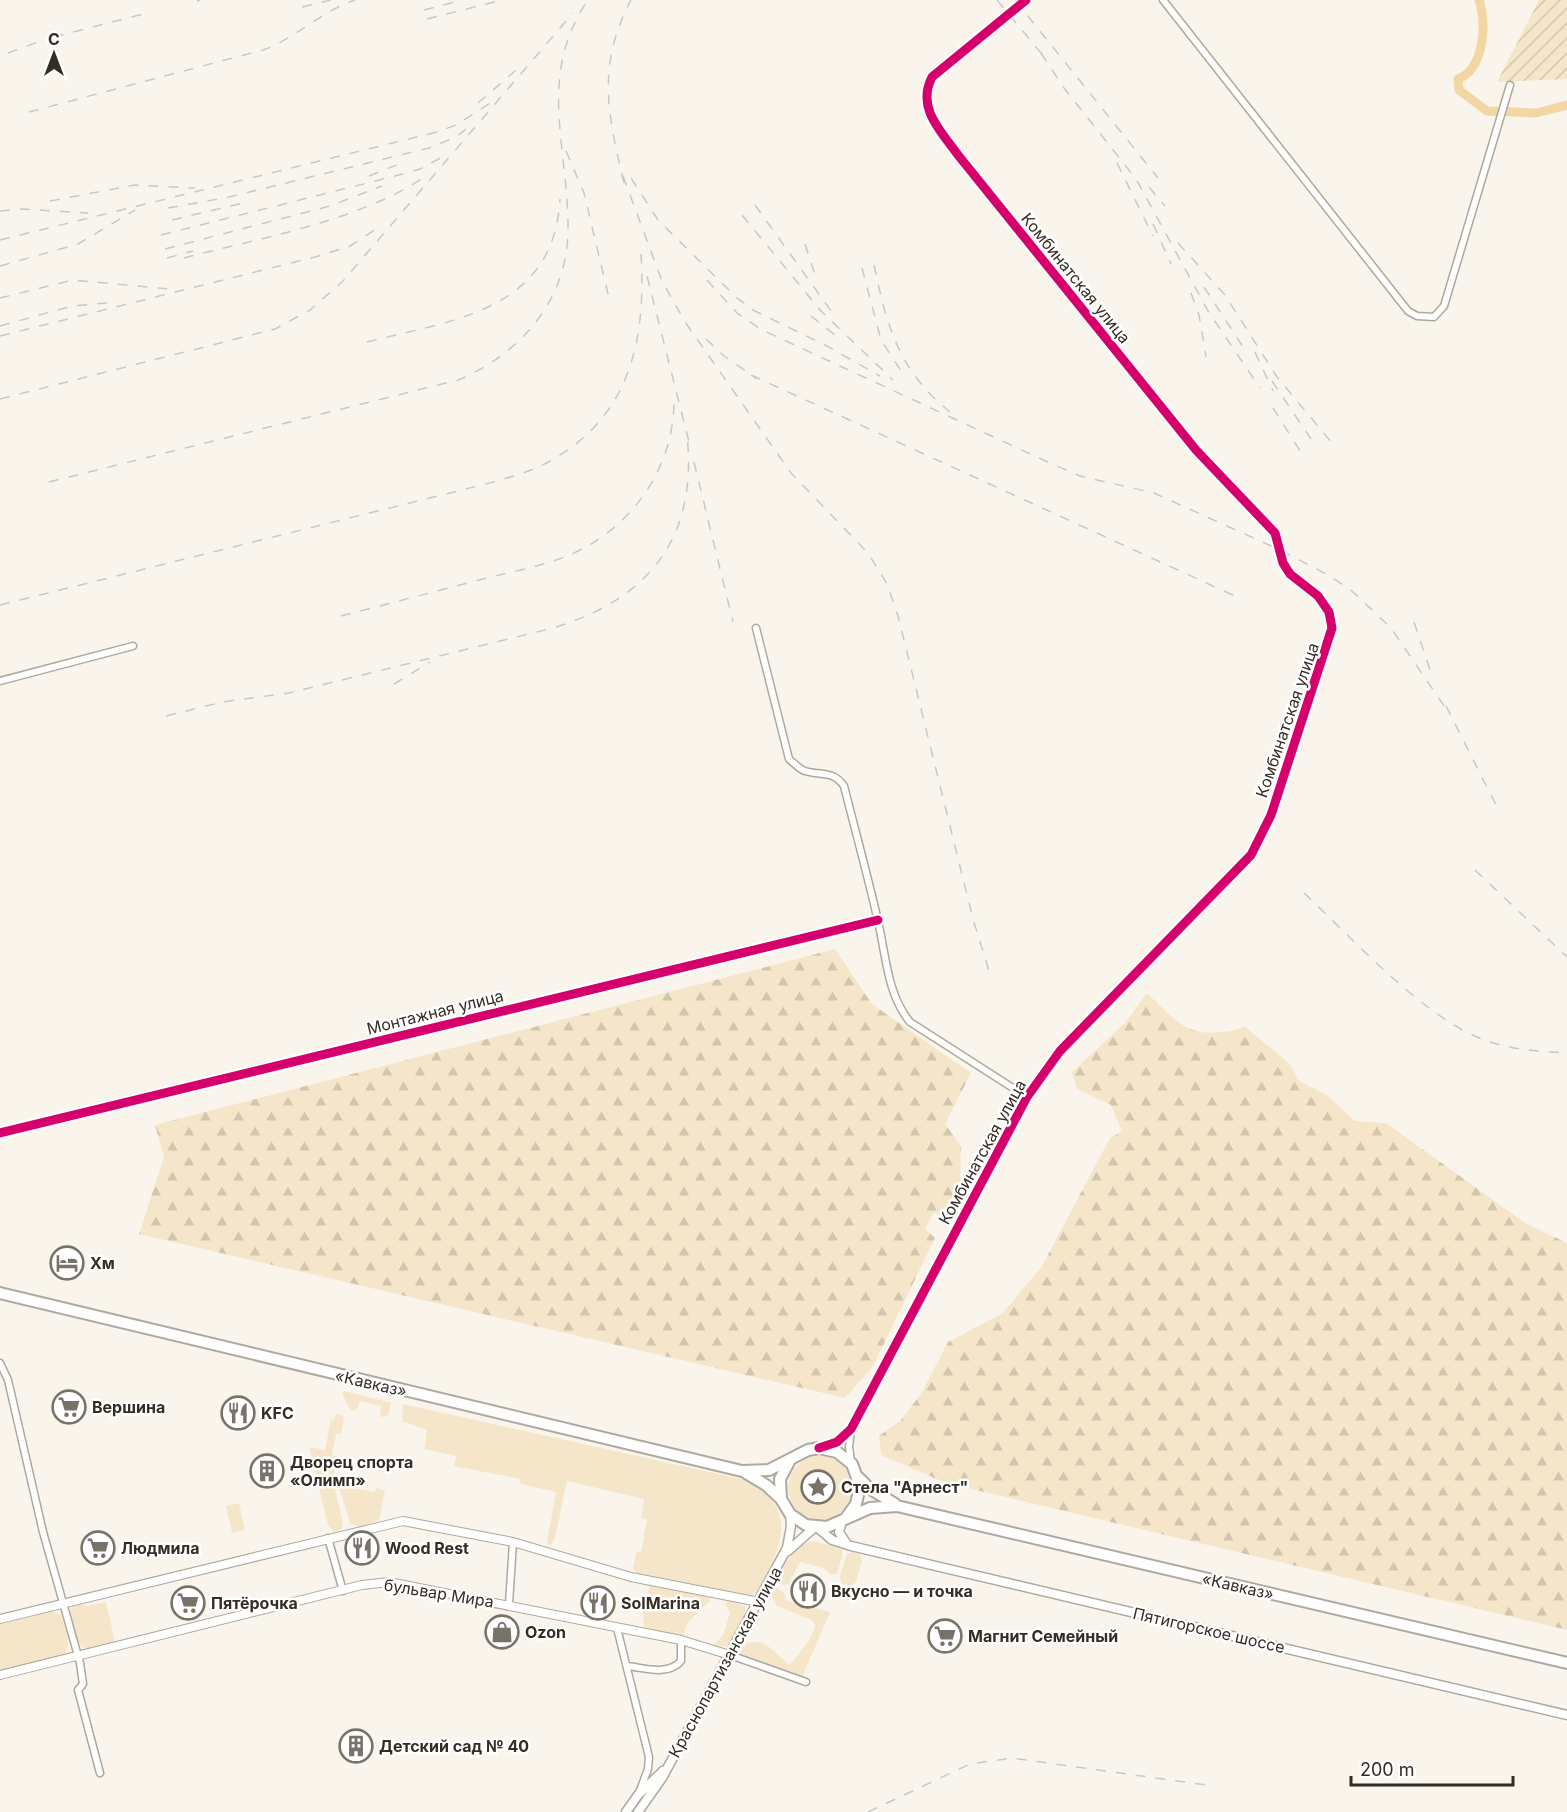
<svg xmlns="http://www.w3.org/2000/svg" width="1567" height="1812" font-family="Inter,sans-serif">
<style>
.green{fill:#f6e6c9}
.forest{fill:url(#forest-firs)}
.garden{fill:url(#garden-furrows)}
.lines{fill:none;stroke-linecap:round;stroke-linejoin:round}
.river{stroke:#f2d6a4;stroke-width:9}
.minor-casing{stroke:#ada9a0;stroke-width:9}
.tertiary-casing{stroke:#ada9a0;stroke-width:10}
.secondary-casing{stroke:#ada9a0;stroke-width:11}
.trunk-casing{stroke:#ada9a0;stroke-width:14}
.minor{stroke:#fefefc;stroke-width:6}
.tertiary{stroke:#fefefc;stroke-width:8}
.secondary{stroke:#fefefc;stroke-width:8}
.trunk{stroke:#fefefc;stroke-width:10}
.rail{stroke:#c9c8c5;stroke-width:1.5;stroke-dasharray:10 10;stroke-linecap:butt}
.cycleway-casing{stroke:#fff;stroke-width:13}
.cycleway{stroke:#d6006c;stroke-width:9}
.labels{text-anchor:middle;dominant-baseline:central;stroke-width:5;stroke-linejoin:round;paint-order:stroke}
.street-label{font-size:16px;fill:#332d23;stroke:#fff}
.poi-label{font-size:16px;font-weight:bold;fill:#332d23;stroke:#fff;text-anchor:start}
</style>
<defs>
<pattern id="forest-firs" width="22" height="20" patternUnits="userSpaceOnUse" patternTransform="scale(1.5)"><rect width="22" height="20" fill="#f6e6c9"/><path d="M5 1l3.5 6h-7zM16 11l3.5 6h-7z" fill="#d3c6ac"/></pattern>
<pattern id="garden-furrows" width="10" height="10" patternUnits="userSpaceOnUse" patternTransform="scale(1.5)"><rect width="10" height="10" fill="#f6e6c9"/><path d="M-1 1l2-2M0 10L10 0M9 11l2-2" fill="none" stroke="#d3c6ac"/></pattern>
</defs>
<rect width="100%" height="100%" fill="#f9f5ec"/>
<path class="green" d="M 344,1391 L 391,1403 L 388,1416 L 380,1417 L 381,1406 L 360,1401 L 357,1410 L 351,1411 L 342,1394 Z
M 403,1404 L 750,1481 C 802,1514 778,1550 758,1592 L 751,1596 C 713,1589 675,1579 638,1575 L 633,1568 L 636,1552 L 641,1552 L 647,1520 L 641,1518 L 644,1499 L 567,1481 L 555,1538 L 550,1546 L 547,1542 L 556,1492 L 520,1484 L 520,1479 L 454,1466 L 456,1456 L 424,1449 L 427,1430 L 402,1421 Z
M 336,1413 L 344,1417 L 341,1434 L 336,1434 L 332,1455 L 337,1457 L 333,1481 L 343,1524 L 341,1530 L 334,1532 L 328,1525 L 309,1447 L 325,1450 L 331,1419 L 334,1420 Z
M788 1488a32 32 0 1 1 64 0a32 32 0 1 1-64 0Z
M 349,1482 L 353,1484 L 353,1488 L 374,1492 L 376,1488 L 385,1491 L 379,1520 L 359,1527 L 350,1523 L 340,1490 L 343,1484 Z
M 239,1503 L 245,1530 L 232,1533 L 226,1506 Z
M 816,1541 L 842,1550 L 842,1556 L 837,1574 L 830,1574 L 824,1568 L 800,1562 L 789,1583 L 791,1584 L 782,1585 L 779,1576 C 787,1560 796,1542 816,1541 Z
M 852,1552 L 860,1554 L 862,1561 L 856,1582 L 850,1586 L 841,1583 L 840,1576 L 847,1554 Z
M 650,1585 L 708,1596 L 710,1601 L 689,1621 L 682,1636 L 647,1629 L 644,1626 L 643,1609 Z
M 777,1588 L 785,1594 L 785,1600 L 830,1612 L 802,1677 L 744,1657 L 740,1653 L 747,1643 C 766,1638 776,1654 790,1665 L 810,1639 L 815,1626 L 813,1621 L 776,1605 L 771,1594 Z
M 730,1601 L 745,1606 C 747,1615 736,1637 729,1644 C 725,1648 719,1646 714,1645 L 723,1635 L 730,1613 L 725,1603 Z
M 106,1602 L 115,1642 L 91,1649 L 84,1648 C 74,1640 68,1620 71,1608 L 78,1604 L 88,1606 Z
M 52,1611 L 61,1615 C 64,1628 74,1645 63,1655 L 0,1671 L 0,1624 Z"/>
<path class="forest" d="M 835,949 L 872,1004 L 971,1073 L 945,1124 L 961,1146 L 960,1184 L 941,1217 L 934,1212 L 925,1229 L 935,1238 L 873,1366 L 845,1398 L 139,1234 L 164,1157 L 155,1125 Z
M 1147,993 C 1173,1017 1184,1037 1222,1032 C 1230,1031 1237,1031 1244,1026 L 1290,1064 L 1299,1081 L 1327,1095 L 1355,1121 L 1386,1123 L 1525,1223 L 1567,1243 L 1567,1630 L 946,1483 L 881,1455 L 879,1436 L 900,1421 L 921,1394 L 948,1342 L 1003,1313 L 1042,1266 L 1110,1138 L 1122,1131 L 1111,1105 L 1077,1089 L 1072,1072 L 1126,1022 Z"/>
<path class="garden" d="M 1539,0 L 1567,0 L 1567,79 L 1497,82 Z"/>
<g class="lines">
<path class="river" d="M 1479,0 C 1487,25 1484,69 1458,79 L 1459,90 L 1487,111 L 1536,113 L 1567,105"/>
<defs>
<path id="minor" d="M 1163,0 L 1408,311 L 1417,316 L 1434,317 L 1444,306 L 1510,85
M 756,628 L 789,759 C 794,763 799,769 805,771 C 821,776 833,770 844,786 C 855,830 867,873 877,917 C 886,952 886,993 910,1022 L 1027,1097
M 0,681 L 133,646
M 0,1133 L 878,920
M 0,1363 L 8,1380 L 43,1532 L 80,1663 L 83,1684 L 78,1690 L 100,1773
M 851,1430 L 849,1447 L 851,1461
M 822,1447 L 837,1442 L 851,1429 L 1027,1097 L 1060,1051 L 1251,855 L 1271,815 L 1332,628 L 1329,612 L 1318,596 L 1290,574 L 1283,563 L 1275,533 L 1196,450 L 958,155 C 941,131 916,108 932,77 L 1026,0
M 328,1538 L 343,1591
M 509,1604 L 513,1542
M 617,1628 L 649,1757 L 648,1769 L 639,1793
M 730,1655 L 806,1682
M 627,1666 C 645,1668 668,1676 681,1661 L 681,1640"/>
<path id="tertiary" d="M 0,1619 L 403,1521 L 513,1542 L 631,1577 L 759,1602
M 0,1675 L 362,1585 L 389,1582 L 681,1640 L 730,1655"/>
<path id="secondary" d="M 842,1521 L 839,1532 L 846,1543
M 818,1528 L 832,1540 L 851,1546 L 1567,1715
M 788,1551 L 815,1527
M 626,1812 L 638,1795 L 663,1771
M 638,1812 L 662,1778 L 787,1548 L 791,1526 L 790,1514"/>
<path id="trunk" d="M 0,1293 L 742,1471 L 769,1470 L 808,1450 L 819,1448 L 837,1452 L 852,1464 L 860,1486 L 856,1504 L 846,1518
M 789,1462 L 780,1479 L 781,1499 L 790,1514 L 806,1525 L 827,1527 L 870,1508 L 897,1506 L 1567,1663
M 746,1473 L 766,1485 L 781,1499
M 858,1477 L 869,1488 L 895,1504"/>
</defs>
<use href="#minor" class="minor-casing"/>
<use href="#tertiary" class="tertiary-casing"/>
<use href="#secondary" class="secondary-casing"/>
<use href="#trunk" class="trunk-casing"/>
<use href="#minor" class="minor"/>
<use href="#tertiary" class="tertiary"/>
<use href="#secondary" class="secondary"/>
<use href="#trunk" class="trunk"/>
<path class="rail" d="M 997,0 L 1046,59
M 1015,0 L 1158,178
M 197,1 L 200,0
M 302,7 L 331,0
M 424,10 L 463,0
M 427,19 L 502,0
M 54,37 L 151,12
M 8,53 L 41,41
M 1041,53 L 1064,88 L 1136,179 L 1208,311 L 1260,388
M 478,103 L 516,70
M 29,112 L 263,50 C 297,38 321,11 355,0
M 566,151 L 584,193 L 609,298
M 1117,163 L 1153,236
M 369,176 L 399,164
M 623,176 L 662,281 L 685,322 L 791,473 L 868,553 L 887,584 L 898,616 L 973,919 L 989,971
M 631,178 L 658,220 L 736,297 L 753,310 L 825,345 L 880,376
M 624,183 C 608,115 596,66 631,0
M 1149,187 L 1165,206
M 50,201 L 135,185 L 195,188
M 755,205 L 834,315
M 168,208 L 229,197 L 429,148 L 456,137 L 470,126
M 0,211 L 22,209 L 88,213
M 742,215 L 821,311 L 893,380
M 172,220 L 243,203
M 1153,224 L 1171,264
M 161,235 L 395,176 L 420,169 L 448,154
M 0,240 L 437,132 L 456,125 L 492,102
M 1178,243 L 1225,295 L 1277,377 L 1332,443
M 805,244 L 817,281
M 165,249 L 330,206 L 382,186
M 167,258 L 193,251
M 184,258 C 264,237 361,221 429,174
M 874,265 C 887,327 899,371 950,412
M 0,266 L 78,244 L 135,210
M 862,268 L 881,340 L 905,377
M 647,276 L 689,442
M 707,280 L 737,313 L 762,330 L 1050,463 L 1080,476 L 1154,493 L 1280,550 L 1330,576 L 1352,591 L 1391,628 L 1449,713
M 1204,287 L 1245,350
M 1191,293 L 1199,315 L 1206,357
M 0,298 L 73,280 L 169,289
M 811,316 L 840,339
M 0,326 L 72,306 L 107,303
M 0,336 L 315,257 L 350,246 L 382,225
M 706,339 L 724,356 L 757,379
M 367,342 C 453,320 554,311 560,199
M 1255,352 L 1273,391
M 751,375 L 1237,597
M 1272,381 L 1315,445
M 0,399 L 275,329 L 310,310 L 343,281 L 573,13
M 1273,408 L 1302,454
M 694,462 L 733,622
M 49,482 L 458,380 C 520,354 567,301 568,231 C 569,148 536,76 588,0
M 0,605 L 482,485 C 507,478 533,472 555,458 C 632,413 646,336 641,254
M 341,616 C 391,603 441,590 491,577 C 524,569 562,562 591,544 C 641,514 674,460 674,401
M 1414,622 L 1433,679
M 394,684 L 430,662
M 1446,706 L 1500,813
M 166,716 L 222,702 L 289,693 L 553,628 C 649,599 698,538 687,435
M 1475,870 L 1567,957
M 1304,893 C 1351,937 1420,1013 1477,1037 C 1506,1050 1536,1051 1567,1053
M 868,1812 L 970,1764 L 1012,1758 L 1206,1785"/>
<defs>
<path id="cycleway" d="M 0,1133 L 878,920
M 819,1448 L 837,1442 L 851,1429 L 1027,1097 L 1060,1051 L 1251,855 L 1271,815 L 1332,628 L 1329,612 L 1318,596 L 1290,574 L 1283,563 L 1275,533 L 1196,450 L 958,155 C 941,131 916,108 932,77 L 1026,0"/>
</defs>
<use href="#cycleway" class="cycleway-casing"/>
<use href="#cycleway" class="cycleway"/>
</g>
<defs>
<symbol id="hotel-ring" viewBox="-11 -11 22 22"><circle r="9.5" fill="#fff" stroke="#787369" stroke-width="1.5"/><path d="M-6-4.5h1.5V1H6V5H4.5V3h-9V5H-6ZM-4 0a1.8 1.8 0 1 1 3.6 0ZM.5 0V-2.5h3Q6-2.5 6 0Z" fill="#787369"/></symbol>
<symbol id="supermarket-ring" viewBox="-11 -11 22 22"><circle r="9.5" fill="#fff" stroke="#787369" stroke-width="1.5"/><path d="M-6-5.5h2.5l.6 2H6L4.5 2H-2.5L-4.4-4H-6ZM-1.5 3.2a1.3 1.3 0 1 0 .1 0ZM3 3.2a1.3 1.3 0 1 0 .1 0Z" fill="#787369"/></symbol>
<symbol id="restaurant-ring" viewBox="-11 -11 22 22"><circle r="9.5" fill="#fff" stroke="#787369" stroke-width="1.5"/><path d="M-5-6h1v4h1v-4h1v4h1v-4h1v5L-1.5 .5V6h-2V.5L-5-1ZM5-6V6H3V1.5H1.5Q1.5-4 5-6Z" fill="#787369"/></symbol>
<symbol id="building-ring" viewBox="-11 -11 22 22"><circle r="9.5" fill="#fff" stroke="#787369" stroke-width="1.5"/><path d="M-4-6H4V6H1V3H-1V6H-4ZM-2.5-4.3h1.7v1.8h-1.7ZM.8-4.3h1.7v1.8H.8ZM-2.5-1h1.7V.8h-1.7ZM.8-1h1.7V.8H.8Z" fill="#787369"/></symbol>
<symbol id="sight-ring" viewBox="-11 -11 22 22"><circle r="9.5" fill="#fff" stroke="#787369" stroke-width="1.5"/><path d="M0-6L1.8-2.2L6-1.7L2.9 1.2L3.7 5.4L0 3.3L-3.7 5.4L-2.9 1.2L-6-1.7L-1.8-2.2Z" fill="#787369"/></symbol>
<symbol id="shop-ring" viewBox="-11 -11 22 22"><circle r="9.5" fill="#fff" stroke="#787369" stroke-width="1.5"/><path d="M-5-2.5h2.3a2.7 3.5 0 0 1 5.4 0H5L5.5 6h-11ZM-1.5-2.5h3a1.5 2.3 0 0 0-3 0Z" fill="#787369"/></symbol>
</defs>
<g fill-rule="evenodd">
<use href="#hotel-ring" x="48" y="1244" width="38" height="38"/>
<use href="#supermarket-ring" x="50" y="1388" width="38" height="38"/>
<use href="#restaurant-ring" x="219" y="1394" width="38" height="38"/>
<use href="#building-ring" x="248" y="1452" width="38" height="38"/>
<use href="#sight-ring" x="799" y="1468" width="38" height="38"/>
<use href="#supermarket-ring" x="79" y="1529" width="38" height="38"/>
<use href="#restaurant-ring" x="343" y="1529" width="38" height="38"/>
<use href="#restaurant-ring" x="789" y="1572" width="38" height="38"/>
<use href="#supermarket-ring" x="169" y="1584" width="38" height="38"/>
<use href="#restaurant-ring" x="579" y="1584" width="38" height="38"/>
<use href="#shop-ring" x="483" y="1613" width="38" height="38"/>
<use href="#supermarket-ring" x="926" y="1617" width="38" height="38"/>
<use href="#building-ring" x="337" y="1727" width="38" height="38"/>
</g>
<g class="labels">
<g class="street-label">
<text transform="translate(1076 278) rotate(51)">Комбинатская улица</text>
<text transform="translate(1287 720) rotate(-71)">Комбинатская улица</text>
<text transform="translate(435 1012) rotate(-14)">Монтажная улица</text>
<text transform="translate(982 1152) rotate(-61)">Комбинатская улица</text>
<text transform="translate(371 1383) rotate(13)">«Кавказ»</text>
<text transform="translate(1238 1586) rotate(13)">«Кавказ»</text>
<text transform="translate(439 1593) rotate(9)">бульвар Мира</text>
<text transform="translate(1209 1630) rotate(13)">Пятигорское шоссе</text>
<text transform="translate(725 1662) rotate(-61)">Краснопартизанская улица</text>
</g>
<g class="poi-label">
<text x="90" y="1263">Хм</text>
<text x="92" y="1407">Вершина</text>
<text x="261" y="1413">KFC</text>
<text x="290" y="1462">Дворец спорта<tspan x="290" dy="18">«Олимп»</tspan></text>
<text x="841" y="1487">Стела "Арнест"</text>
<text x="121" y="1548">Людмила</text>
<text x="385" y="1548">Wood Rest</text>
<text x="831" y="1591">Вкусно — и точка</text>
<text x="211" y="1603">Пятёрочка</text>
<text x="621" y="1603">SolMarina</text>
<text x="525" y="1632">Ozon</text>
<text x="968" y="1636">Магнит Семейный</text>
<text x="379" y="1746">Детский сад № 40</text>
</g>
</g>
<g transform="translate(54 54)" stroke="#ffffff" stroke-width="4.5" paint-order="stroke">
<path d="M0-4.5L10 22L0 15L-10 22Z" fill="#332d23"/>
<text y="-9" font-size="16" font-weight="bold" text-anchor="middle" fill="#332d23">С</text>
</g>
<path d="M1351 1776v9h162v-9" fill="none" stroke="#332d23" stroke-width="3"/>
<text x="1360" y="1776" font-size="18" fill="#332d23" stroke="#ffffff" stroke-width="4.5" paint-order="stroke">200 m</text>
</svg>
